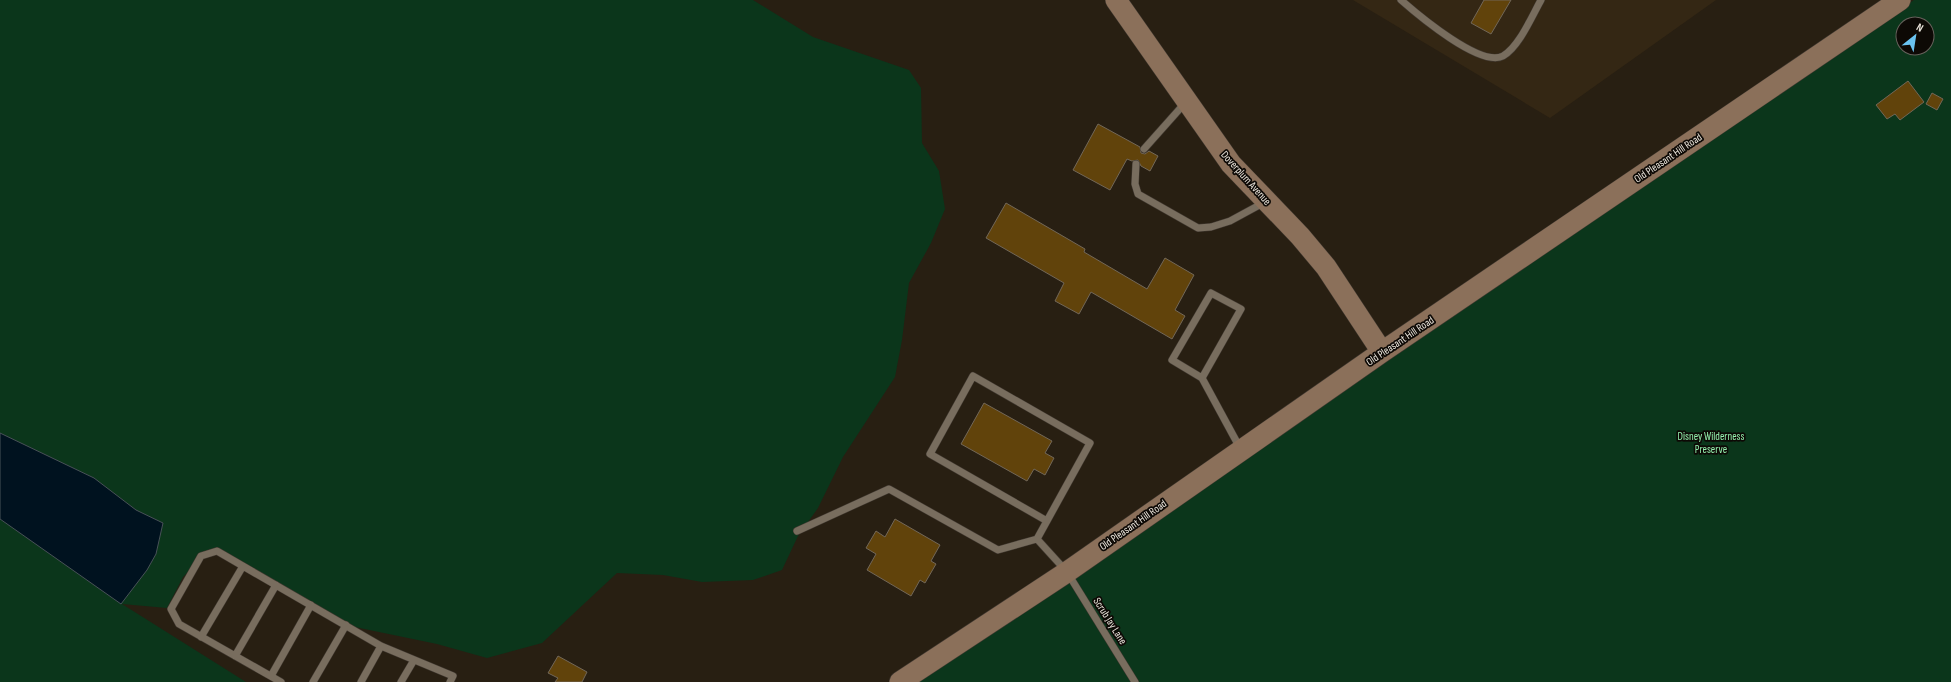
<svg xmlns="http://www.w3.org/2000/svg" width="1951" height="682" font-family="'Sofia Sans Condensed',sans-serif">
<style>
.built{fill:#342714}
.green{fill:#0b361b;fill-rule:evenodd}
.water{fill:#00121f;stroke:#475258}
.building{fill:#61430b;stroke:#726758}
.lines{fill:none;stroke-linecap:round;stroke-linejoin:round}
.lane-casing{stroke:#413931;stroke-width:8}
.secondary-casing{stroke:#413931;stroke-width:22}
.lane{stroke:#786d5e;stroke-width:7}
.secondary{stroke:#8b705a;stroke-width:21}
.labels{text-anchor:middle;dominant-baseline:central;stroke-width:3.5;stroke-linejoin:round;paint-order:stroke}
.street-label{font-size:11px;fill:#ece6dd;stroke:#0d0905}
.park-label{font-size:11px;fill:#94f1ae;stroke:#0d0905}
</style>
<rect width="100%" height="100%" fill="#281f12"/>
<path class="built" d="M 1353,0 L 1716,0 L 1550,118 Z"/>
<path class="green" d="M 0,0 L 753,0 L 813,37 L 909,70 L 921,88 L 922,143 L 939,171 L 945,209 L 931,243 L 909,283 L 902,340 L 895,377 L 843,457 L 818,508 L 798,536 L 782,570 L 753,580 L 702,582 L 663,575 L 617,573 L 542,643 L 487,658 L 437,644 L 350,626 L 253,573 L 231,555 L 220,552 L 200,560 L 183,577 L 167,608 L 122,604 L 246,682 L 0,682 L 0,519 L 121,604 L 147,570 L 156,554 L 163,523 L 136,510 L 94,478 L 0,433 Z
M 1914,0 L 1951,0 L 1951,682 L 913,682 ZM 1903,24 L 1927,24 L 1927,48 L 1903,48 Z"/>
<path class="water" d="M 0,433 L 94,478 L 136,510 L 163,523 L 156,554 L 147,570 L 121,604 L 0,519 Z"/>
<path class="building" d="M 1484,0 L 1511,0 L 1491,34 L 1471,23 Z
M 1908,81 L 1924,102 L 1900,120 L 1895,114 L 1887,119 L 1876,105 Z
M 1932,93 L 1943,99 L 1937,110 L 1926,104 Z
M 1098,124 L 1140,147 L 1141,153 L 1145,154 L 1149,151 L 1158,156 L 1150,171 L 1141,166 L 1138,160 L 1132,161 L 1127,159 L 1110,190 L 1073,170 Z
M 1006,203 L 1085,249 L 1084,252 L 1147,289 L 1165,258 L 1194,275 L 1175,310 L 1185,316 L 1172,339 L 1091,292 L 1079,314 L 1055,301 L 1064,283 L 986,238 Z
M 984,403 L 1052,441 L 1045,453 L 1054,458 L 1045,475 L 1034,469 L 1027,481 L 961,444 Z
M 895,519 L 940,545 L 931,561 L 936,564 L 925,583 L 920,580 L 911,596 L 867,570 L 876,554 L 866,548 L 876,531 L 885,537 Z
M 558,656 L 587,672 L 582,682 L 555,682 L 558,678 L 548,673 Z"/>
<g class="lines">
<defs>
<path id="lane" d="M 1401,0 C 1418,15 1481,68 1503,56 C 1519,47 1532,16 1541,0
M 1144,149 L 1185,103
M 1136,164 L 1135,184 L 1138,194 L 1198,228 L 1211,227 L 1230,221 L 1265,202
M 1202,378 L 1241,309 L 1211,293 L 1172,360 L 1202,378 L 1240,448
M 1047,521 L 930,454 L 973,376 L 1090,443 L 1037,539 L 1067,572 L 1135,682
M 797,531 L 889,489 L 998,550 L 1037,539
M 201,637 L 243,566
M 235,656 L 276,585
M 271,676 L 311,605
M 281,682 L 179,624 L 171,609 L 201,556 L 217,551 L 381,646 L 453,676 L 450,682
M 313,682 L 346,625
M 361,682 L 381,646
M 401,682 L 414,660"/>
<path id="secondary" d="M 1116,0 L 1231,164 L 1300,236 L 1326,267 L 1382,352
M 900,682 L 1067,572 L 1382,352 L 1900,0"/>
</defs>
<use href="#lane" class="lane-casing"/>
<use href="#secondary" class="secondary-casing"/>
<use href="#lane" class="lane"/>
<use href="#secondary" class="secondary"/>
</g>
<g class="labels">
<g class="street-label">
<text transform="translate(1668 158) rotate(-34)">Old Pleasant Hill Road</text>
<text transform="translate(1246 178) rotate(48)">Doverplum Avenue</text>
<text transform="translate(1400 341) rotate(-34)">Old Pleasant Hill Road</text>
<text transform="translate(1133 525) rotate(-35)">Old Pleasant Hill Road</text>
<text transform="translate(1110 621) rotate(58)">Scrub Jay Lane</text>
</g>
<g class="park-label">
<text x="1711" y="436">Disney Wilderness<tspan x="1711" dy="13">Preserve</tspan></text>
</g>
</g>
<g transform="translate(1915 36) rotate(30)"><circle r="19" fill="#0d0905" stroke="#66615b"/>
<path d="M0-3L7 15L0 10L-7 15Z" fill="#6ac3f1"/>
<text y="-6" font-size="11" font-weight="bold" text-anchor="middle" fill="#ece6dd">N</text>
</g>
</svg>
